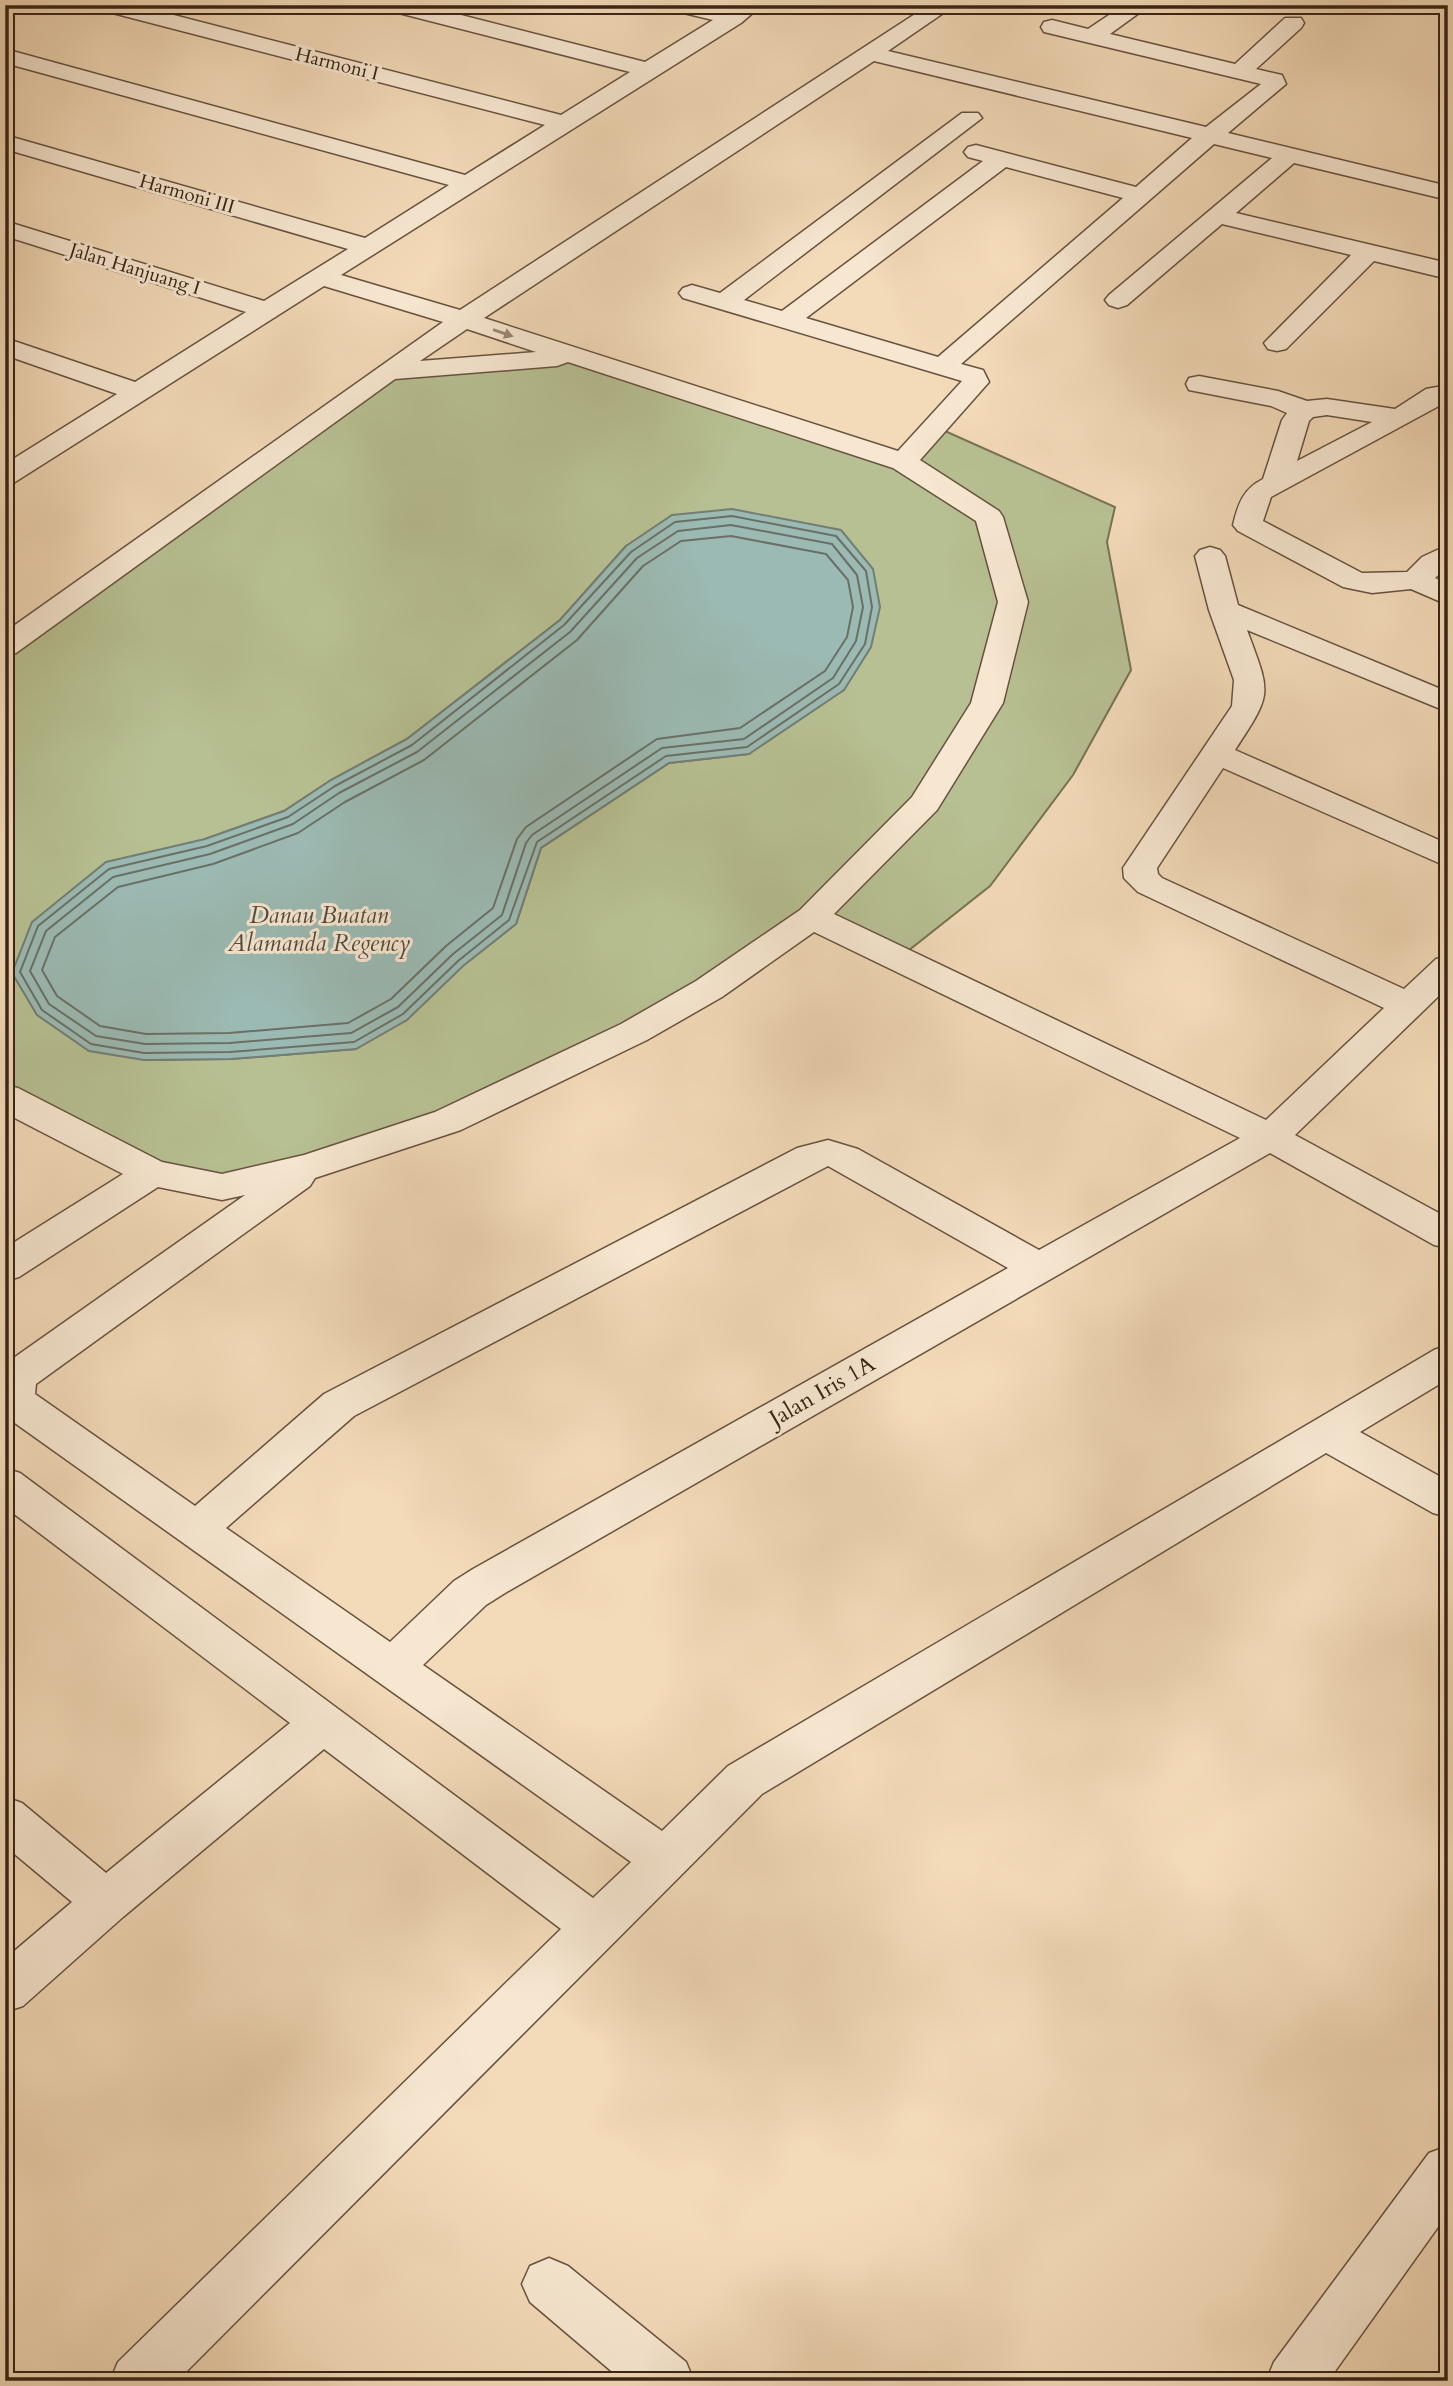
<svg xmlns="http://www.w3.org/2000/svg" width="1453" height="2386" font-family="Cardo,serif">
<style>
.green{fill:#b7c092;stroke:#787254;stroke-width:2;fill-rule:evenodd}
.water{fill:#9bbab3;stroke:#737e75;stroke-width:2}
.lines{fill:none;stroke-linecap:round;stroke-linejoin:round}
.shore{stroke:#6a7065;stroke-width:2}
.street-casing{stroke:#67523f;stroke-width:3}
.street{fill:#f7e7d1;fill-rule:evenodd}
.oneway{fill:#988674}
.labels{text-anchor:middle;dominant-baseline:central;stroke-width:6;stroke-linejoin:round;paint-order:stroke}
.far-street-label{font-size:19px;fill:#382517;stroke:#f7e7d1}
.street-label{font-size:23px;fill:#382517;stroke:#f7e7d1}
.water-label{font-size:24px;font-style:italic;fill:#514a3e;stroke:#f7e7d1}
</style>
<rect width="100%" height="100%" fill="#f3dab8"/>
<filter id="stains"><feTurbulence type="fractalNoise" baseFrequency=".00286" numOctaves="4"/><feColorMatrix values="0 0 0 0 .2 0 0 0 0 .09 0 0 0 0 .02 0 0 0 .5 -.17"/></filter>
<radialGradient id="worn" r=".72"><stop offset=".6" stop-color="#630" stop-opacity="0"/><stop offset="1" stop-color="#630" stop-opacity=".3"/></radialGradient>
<path class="green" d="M 573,357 L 903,462 L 936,427 L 1115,507 L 1107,542 L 1131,670 L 1073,775 L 990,886 L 899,958 L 812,917 L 709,989 L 448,1121 L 222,1187 L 5,1097 L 5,646 L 389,371 ZM 626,546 L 749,754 L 669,763 L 541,848 L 516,924 L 356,1049 L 231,1059 L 144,1060 L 205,839 L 284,811 L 331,780 L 407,739 L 560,620 Z"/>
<path class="water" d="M 732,509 L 841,530 L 873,569 L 880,607 L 871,647 L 844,690 L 749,754 L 669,763 L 541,848 L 516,924 L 463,966 L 407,1020 L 356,1049 L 231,1059 L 144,1060 L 89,1051 L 37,1015 L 12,973 L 32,922 L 106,862 L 205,839 L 284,811 L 331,780 L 407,739 L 560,620 L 626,546 L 672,515 Z"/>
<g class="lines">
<path class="shore" d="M 732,516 L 836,536 L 866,571 L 872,607 L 865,644 L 839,684 L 747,747 L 666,756 L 537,842 L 509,920 L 458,961 L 403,1014 L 354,1042 L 230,1052 L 144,1053 L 91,1044 L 42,1010 L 20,972 L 38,926 L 109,869 L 207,846 L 288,817 L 335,786 L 412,745 L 564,625 L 631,552 L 675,522 Z
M 731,525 L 832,544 L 857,575 L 863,607 L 856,641 L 833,678 L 744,739 L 662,748 L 532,835 L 526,843 L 502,915 L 453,954 L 398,1007 L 351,1033 L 230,1043 L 145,1044 L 96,1036 L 49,1004 L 30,971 L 46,931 L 113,877 L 210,854 L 293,824 L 339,793 L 417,752 L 570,632 L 637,558 L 678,531 Z
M 731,536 L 826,554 L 848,580 L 853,607 L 847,637 L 825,671 L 740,728 L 657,739 L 526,827 L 517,839 L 493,908 L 446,946 L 391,999 L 348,1023 L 229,1033 L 146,1034 L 100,1026 L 57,996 L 42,970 L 55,937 L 118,887 L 213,864 L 298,833 L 345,802 L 424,760 L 577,640 L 643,566 L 681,541 Z"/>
<defs>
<path id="street" d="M 98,5 L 135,5 L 561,115 L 630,72 L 387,10 L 384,5 L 422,5 L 645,62 L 713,20 L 671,10 L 668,5 L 707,5 L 728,10 L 736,5 L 762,5 L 741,23 L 341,275 L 460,310 L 929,5 L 955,5 L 888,51 L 1206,127 L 1261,84 L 1044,32 L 1041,27 L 1044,22 L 1052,20 L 1088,29 L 1124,5 L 1150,5 L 1110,34 L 1235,64 L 1285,18 L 1301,18 L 1304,23 L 1301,28 L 1256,69 L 1282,75 L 1286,84 L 1228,133 L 1448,186 L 1448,200 L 1294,163 L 1236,213 L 1448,263 L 1448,279 L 1374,261 L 1286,349 L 1277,351 L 1268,349 L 1264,343 L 1351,255 L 1222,224 L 1127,305 L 1118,308 L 1109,305 L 1105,300 L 1109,295 L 1272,158 L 1214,144 L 961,364 L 983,370 L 989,382 L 920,460 L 999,511 L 1003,517 L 1028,602 L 1003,703 L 937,810 L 834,914 L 1266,1120 L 1384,1008 L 1138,892 L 1124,878 L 1123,868 L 1232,706 L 1234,680 L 1209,610 L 1195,556 L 1200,550 L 1210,547 L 1220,550 L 1225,556 L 1238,605 L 1448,692 L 1448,712 L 1247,630 C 1271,695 1273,692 1235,750 L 1448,844 L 1448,867 L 1223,768 L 1157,868 L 1158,874 L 1162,878 L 1404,989 L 1436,959 L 1448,956 L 1448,987 L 1295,1135 L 1448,1218 L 1448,1248 L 1434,1245 L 1270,1153 L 505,1593 L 486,1605 L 423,1665 L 662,1831 L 728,1766 L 1434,1350 L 1448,1345 L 1448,1379 L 1360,1432 L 1448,1481 L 1448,1517 L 1433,1513 L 1326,1453 L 762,1794 L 177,2381 L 110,2381 L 118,2362 L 561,1929 L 324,1749 L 123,1917 L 23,2006 L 5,2012 L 5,1959 L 72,1902 L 5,1846 L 5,1797 L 22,1803 L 106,1873 L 290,1723 L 5,1507 L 5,1468 L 20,1473 L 593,1898 L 631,1862 L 5,1416 L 5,1364 L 245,1195 L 222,1200 L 158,1187 L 19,1277 L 5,1281 L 5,1248 L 123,1174 L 5,1113 L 5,1085 L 18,1088 L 162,1162 L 222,1174 L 304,1155 L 435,1112 L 621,1024 L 696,981 L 800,910 L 912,797 L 971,703 L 998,602 L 976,521 L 893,468 L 568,362 L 557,366 L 395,379 L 16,653 L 5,655 L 5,632 L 443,322 L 324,286 L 15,482 L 5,484 L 5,464 L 117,394 L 5,355 L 5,338 L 135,382 L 246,312 L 5,236 L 5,221 L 264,301 L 348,249 L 5,149 L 5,135 L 365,238 L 449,185 L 5,63 L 5,49 L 465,175 L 545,125 L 101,10 ZM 874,61 L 1192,138 L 1136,187 L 976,145 L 968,147 L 964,152 L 968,157 L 983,161 L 782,311 L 744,300 L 982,118 L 978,113 L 962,113 L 720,293 L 692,285 L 683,288 L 679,293 L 683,298 L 962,381 L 898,451 L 484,318 ZM 1006,167 L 1123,198 L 938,357 L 806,318 ZM 467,329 L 536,352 L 420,361 ZM 814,932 L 1240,1138 L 1039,1250 L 858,1149 L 828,1140 L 797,1148 L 324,1394 L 195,1506 L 35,1394 L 36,1384 L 310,1186 L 315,1178 L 461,1130 L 647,1040 L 722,997 ZM 828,1166 L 1008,1268 L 473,1569 L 454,1581 L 390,1642 L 226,1528 L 354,1416 Z
M 1199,376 L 1278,391 L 1307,401 L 1327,399 L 1395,409 L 1426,389 L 1448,385 L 1448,401 L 1271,497 L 1263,521 L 1362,573 L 1407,572 L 1422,557 L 1448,545 L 1448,566 L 1435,578 L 1448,584 L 1448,605 L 1411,589 L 1372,593 L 1343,587 L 1238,531 L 1233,525 C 1238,504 1243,489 1263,479 L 1282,420 L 1287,413 L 1271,406 L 1189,390 L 1186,384 L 1189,378 ZM 1327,415 L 1372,422 L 1297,461 L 1309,421 L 1313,417 Z
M 1448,2146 L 1448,2213 L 1328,2381 L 1266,2381 L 1274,2362 L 1429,2153 Z
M 549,2258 L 568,2266 L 686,2362 L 694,2381 L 623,2381 L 530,2302 L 522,2284 L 530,2266 Z"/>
</defs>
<use href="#street" class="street-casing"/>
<use href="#street" class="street"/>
</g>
<defs><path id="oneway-solid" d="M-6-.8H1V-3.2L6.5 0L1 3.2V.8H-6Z" transform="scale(1.75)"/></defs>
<use class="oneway" href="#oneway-solid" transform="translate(503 333) rotate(19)"/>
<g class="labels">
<g class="far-street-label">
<text transform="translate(337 64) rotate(14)">Harmoni I</text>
<text transform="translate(187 194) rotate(16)">Harmoni III</text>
<text transform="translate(135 269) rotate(17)">Jalan Hanjuang I</text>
</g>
<g class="street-label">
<text transform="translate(822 1391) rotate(-30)">Jalan Iris 1A</text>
</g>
<g class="water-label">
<text x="319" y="915">Danau Buatan<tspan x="319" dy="28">Alamanda Regency</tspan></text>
</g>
</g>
<rect width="1453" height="2386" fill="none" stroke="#f3dab8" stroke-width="28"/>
<rect x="7" y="7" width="1439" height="2372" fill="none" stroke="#382517" stroke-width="3.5"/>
<rect x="14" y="14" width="1425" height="2358" fill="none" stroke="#382517" stroke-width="2"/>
<rect width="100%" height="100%" filter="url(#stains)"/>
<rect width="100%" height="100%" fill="url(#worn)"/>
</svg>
